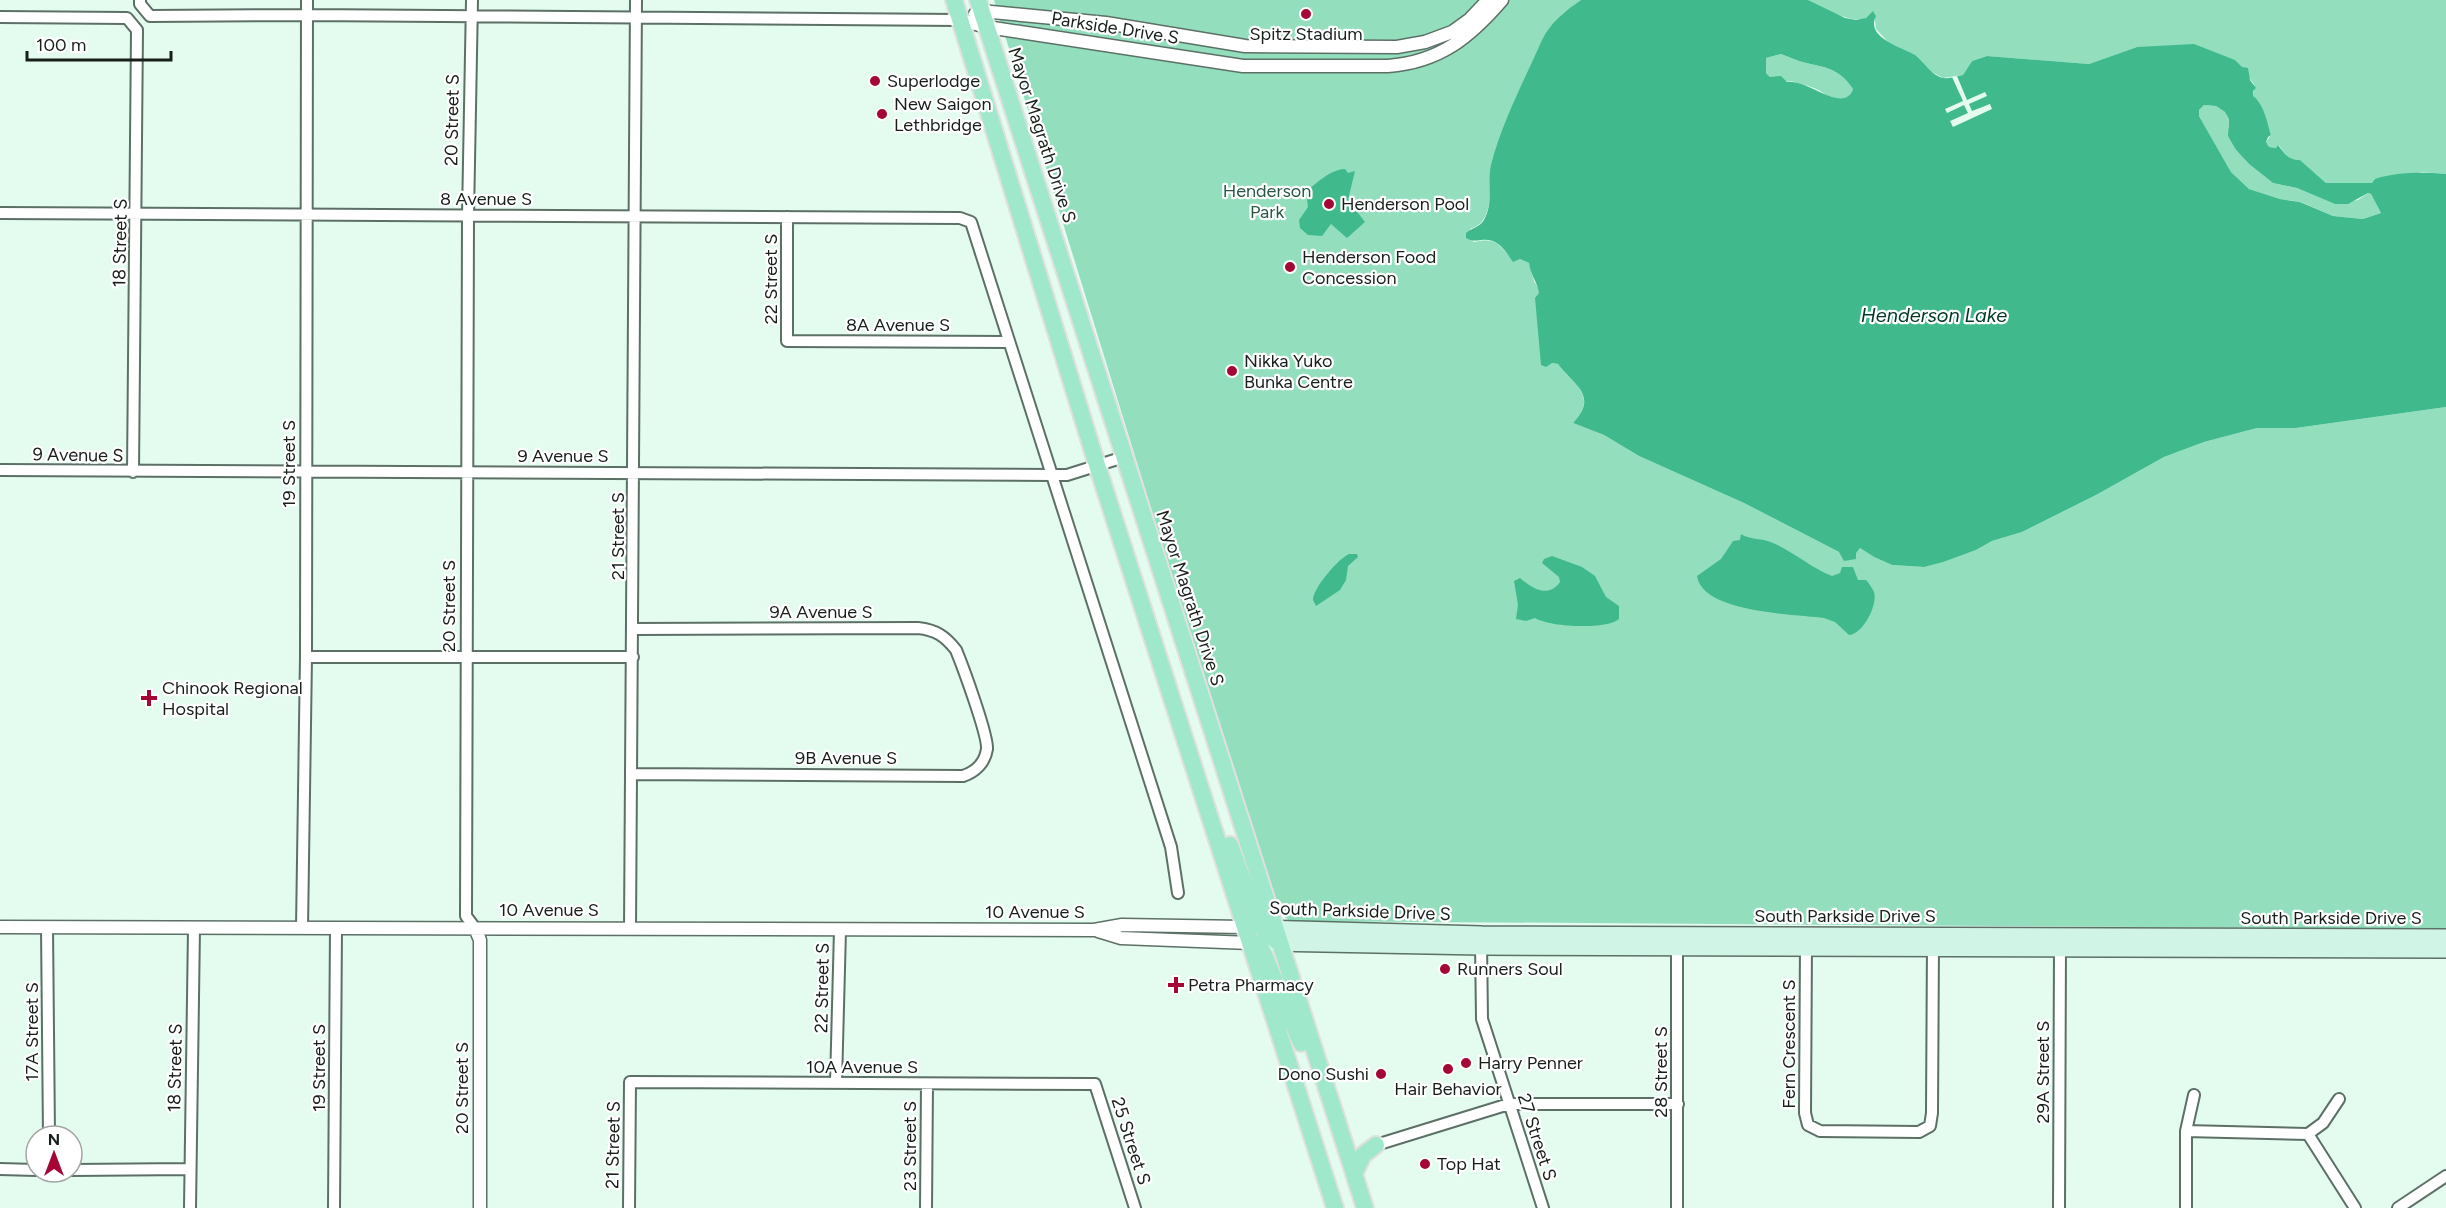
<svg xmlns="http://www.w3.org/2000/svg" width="2446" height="1208" font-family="Figtree,sans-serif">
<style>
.green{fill:#93dfbd}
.water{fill:#40ba8d;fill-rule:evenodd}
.pier{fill:#e4fbf0}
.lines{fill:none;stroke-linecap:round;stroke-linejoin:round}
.minor-casing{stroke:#5c7066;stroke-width:14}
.tertiary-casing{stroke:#5c7066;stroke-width:15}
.secondary-casing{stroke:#5c7066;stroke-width:18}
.primary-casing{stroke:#dfe0df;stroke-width:20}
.minor{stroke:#fff;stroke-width:10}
.tertiary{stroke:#fff;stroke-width:12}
.secondary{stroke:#d0f4e6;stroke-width:15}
.primary{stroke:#a0e8cc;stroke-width:16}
.poi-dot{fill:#a40636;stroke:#fff;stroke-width:2}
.labels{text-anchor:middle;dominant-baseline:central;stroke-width:4.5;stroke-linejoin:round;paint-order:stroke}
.street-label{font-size:18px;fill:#171f1b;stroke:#fff}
.poi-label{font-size:18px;fill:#171f1b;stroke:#fff;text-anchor:start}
.park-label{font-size:18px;fill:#295946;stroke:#fff}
.water-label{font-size:20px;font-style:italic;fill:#003726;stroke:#fff}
</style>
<rect width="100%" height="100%" fill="#e4fbf0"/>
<path class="green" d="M 994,0 L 1581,0 L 1562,14 L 1490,193 C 1489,208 1487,224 1470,229 L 1473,242 C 1497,237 1499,244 1513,261 L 1520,259 L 1529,263 L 1534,281 L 1539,289 L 1552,363 L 1558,364 C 1573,384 1599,396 1573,423 L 1604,435 L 1639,456 L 1744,503 L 1839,552 L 1855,553 L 1860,548 L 1874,557 L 1892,565 L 1924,567 L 1976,550 L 1992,541 L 2022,532 L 2096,495 L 2164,457 L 2204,442 L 2257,428 L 2296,428 L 2446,407 L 2446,929 L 1290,921 L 1279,913 L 1177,592 Z
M 1808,0 L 2446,0 L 2446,174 L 2423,172 L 2372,183 L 2326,183 L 2300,160 C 2289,161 2284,153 2279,145 L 2276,148 L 2269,147 L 2266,142 L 2271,135 L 2253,96 L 2254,84 L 2235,60 L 2137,47 L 2089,64 L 1987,56 L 1972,61 L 1963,75 L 1943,78 L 1932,72 L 1913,54 L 1889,43 L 1876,29 L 1874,12 C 1871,14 1869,17 1866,18 C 1853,25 1820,7 1808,0 Z
M 1781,54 C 1787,56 1793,59 1799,61 C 1823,68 1838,66 1853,89 C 1847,106 1831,98 1820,91 C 1812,86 1800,84 1791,81 C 1784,83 1778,76 1770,77 L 1766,73 L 1766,58 Z
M 2204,105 L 2216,106 L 2225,112 L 2229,119 L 2228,127 L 2236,150 L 2249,164 L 2273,183 L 2297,188 L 2336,204 L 2358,200 L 2368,193 L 2371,194 L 2381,213 L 2363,219 L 2333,216 L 2301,202 L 2280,199 L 2249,189 L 2231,172 L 2199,116 L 2199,110 Z"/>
<path class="water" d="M 1581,0 L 1808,0 L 1845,18 L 1856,20 L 1866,18 L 1873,11 L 1876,16 C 1865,38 1902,47 1915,55 C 1924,62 1933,77 1944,78 C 1950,79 1957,76 1963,75 L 1972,61 L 1987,56 L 2089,64 L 2137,47 L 2194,44 L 2235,60 L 2242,67 L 2248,68 L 2250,80 L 2256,88 L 2253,91 L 2253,96 C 2264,104 2267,122 2271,135 L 2268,137 L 2266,142 L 2269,147 L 2276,148 L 2278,145 C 2284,153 2289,161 2300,160 L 2326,183 L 2372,183 L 2375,179 C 2397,172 2423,172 2446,174 L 2446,407 L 2296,428 L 2257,428 L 2204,442 L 2164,457 L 2096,495 L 2022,532 L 1992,541 L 1976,550 L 1943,562 L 1924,567 L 1892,565 L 1874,557 L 1860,548 L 1856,553 L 1856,559 L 1844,561 L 1839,552 L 1744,503 L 1639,456 L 1604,435 L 1573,423 C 1599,396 1574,385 1558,364 L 1552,363 L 1546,367 L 1541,365 L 1535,298 L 1539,293 C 1538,283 1530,274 1529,263 L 1520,259 L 1513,262 C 1504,249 1498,238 1481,240 C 1474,241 1472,241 1466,238 L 1466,233 C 1472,228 1480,227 1484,220 C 1494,202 1487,183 1491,165 C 1502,122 1524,81 1542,40 C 1551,22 1565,11 1581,0 ZM 1781,54 C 1787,56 1793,59 1799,61 C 1823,68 1838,66 1853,89 C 1844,115 1808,79 1787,82 L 1781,76 L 1770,77 L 1766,73 L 1766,58 ZM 2204,105 L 2216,106 L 2225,112 L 2229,119 L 2228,136 L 2236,150 L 2249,164 L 2273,183 L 2297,188 L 2335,204 L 2348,204 L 2368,193 L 2371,194 L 2381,213 L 2363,219 L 2333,216 L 2300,202 L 2280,199 L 2249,189 L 2231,172 L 2199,116 L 2199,110 Z
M 1345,169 L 1348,173 L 1355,171 L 1348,200 L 1365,222 L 1347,238 L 1331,224 L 1322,236 L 1308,235 L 1300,228 L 1299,220 L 1308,207 L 1306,191 C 1319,182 1329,170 1345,169 Z
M 1741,534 C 1750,540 1763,538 1773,543 C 1794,552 1811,568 1832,576 L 1840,573 L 1842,567 L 1853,567 L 1858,580 L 1866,580 C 1869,583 1872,588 1874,592 C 1878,605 1863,634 1849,635 L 1835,622 L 1824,618 C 1795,614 1702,613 1697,576 L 1721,559 L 1733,541 L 1740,540 Z
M 1349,554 L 1357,554 L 1358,557 L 1348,566 L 1346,580 L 1340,590 L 1316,606 L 1313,600 C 1313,588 1338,559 1349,554 Z
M 1552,556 L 1582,567 L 1595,576 L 1606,597 L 1619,606 L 1619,619 C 1606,630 1549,627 1535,618 L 1526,621 L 1516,619 L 1518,605 L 1514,581 L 1520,578 C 1532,588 1548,599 1560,582 L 1559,577 L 1542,563 L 1544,559 Z"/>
<path class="pier" d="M 1957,76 L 1967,100 L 1985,92 L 1987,96 L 1969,104 L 1972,111 L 1990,104 L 1992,109 L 1953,127 L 1950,121 L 1968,113 L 1964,105 L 1947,113 L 1945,109 L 1963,101 L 1952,77 Z"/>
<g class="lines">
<defs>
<path id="minor" d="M 140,0 L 140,4 L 150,16 L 307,15 L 960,20
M 472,0 L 468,216 L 466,916 L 475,928
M 0,17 L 127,18 L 137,30 L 133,472
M 0,213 L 960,218 L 971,222 L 1171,847 L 1178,893
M 787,217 L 787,341 L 1009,342
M 0,470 L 1053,475 L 1067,475 L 1124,457
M 306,657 L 633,657
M 632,774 L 963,776 C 975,772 985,763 987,749 C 988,735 963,667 956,650 C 945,636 936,630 918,628 L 633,629
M 47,927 L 49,1136
M 302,928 L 306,657 L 307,0
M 630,929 L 636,0
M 1677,941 L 1677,1208
M 1481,942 L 1482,1019 L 1543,1208
M 1806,944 L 1805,1113 L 1808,1125 L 1820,1131 L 1919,1132 L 1930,1126 L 1932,1113 L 1933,942
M 836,1083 L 840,930
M 2186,1131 L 2308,1134 L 2323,1123 L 2339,1099
M 2308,1134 L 2355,1208
M 1376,1145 L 1509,1104 L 1678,1104
M 0,1169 L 36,1170
M 72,1170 L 190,1169
M 190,1208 L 194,928
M 334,1208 L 336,928
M 629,1208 L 630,1082 L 1095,1084 L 1135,1208
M 926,1208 L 927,1084
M 2059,1208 L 2060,944
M 2186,1208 L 2186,1131 L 2194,1095
M 2398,1208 L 2446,1176"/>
<path id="tertiary" d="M 975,14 L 981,11 L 1106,23 L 1245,46 L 1397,47 L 1425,42 L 1452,32 L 1470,19 L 1488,0
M 960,20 L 987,27 L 1243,66 L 1388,66 C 1440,62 1470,37 1502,0
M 0,927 L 1094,930 L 1122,925 L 1244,927
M 475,928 L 480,940 L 480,1208
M 1098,931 L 1121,938 L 1250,943"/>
<path id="secondary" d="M 1264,928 L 1482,934 L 2446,937
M 1270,943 L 1481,947 L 2446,950"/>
<path id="primary" d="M 954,0 L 1097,465 L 1335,1208
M 978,0 L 1365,1208
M 1230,845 L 1260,927 L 1279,943
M 1259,943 L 1301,1043
M 1354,1174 L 1363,1155 L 1376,1145"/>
</defs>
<use href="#minor" class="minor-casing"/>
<use href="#tertiary" class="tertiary-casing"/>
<use href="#secondary" class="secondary-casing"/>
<use href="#primary" class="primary-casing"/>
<use href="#minor" class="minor"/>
<use href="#tertiary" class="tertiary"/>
<use href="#secondary" class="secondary"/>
<use href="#primary" class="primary"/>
</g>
<g class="poi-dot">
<circle cx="1306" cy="14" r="6"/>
<circle cx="875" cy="81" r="6"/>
<circle cx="882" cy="114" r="6"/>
<circle cx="1329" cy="204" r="6"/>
<circle cx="1290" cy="267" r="6"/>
<circle cx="1232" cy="371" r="6"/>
<path d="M146 689h6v6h6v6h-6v6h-6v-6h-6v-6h6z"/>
<circle cx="1445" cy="969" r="6"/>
<path d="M1173 976h6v6h6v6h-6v6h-6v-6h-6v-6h6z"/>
<circle cx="1466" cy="1063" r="6"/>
<circle cx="1448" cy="1069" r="6"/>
<circle cx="1381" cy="1074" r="6"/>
<circle cx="1425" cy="1164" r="6"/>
</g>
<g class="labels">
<g class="street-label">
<text transform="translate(1115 28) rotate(9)">Parkside Drive S</text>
<text transform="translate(452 120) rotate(-89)">20 Street S</text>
<text transform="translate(1042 135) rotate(72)">Mayor Magrath Drive S</text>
<text x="486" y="199">8 Avenue S</text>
<text transform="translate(120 243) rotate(-89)">18 Street S</text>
<text transform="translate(771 279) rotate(-90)">22 Street S</text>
<text x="898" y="325">8A Avenue S</text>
<text transform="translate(78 455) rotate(1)">9 Avenue S</text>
<text x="563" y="456">9 Avenue S</text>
<text transform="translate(289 464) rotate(-90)">19 Street S</text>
<text transform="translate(618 536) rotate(-90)">21 Street S</text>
<text transform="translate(1190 598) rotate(72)">Mayor Magrath Drive S</text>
<text transform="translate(449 606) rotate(-90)">20 Street S</text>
<text x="821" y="612">9A Avenue S</text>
<text x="846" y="758">9B Avenue S</text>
<text x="549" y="910">10 Avenue S</text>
<text transform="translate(1360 911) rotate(2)">South Parkside Drive S</text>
<text x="1035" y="912">10 Avenue S</text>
<text x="1845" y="916">South Parkside Drive S</text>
<text x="2331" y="918">South Parkside Drive S</text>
<text transform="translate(822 988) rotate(-89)">22 Street S</text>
<text transform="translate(32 1032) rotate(-90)">17A Street S</text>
<text transform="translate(1789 1044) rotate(-90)">Fern Crescent S</text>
<text x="862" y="1067">10A Avenue S</text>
<text transform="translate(175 1068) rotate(-89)">18 Street S</text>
<text transform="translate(319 1068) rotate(-90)">19 Street S</text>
<text transform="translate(1661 1072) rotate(-90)">28 Street S</text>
<text transform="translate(2043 1072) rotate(-90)">29A Street S</text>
<text transform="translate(462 1088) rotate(-90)">20 Street S</text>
<text transform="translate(1537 1137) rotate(72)">27 Street S</text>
<text transform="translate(1131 1141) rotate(72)">25 Street S</text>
<text transform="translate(613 1145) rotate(-89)">21 Street S</text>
<text transform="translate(910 1146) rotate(-90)">23 Street S</text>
</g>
<g class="poi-label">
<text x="1306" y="34" text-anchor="middle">Spitz Stadium</text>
<text x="887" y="81">Superlodge</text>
<text x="894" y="104">New Saigon<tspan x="894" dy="21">Lethbridge</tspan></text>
<text x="1341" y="204">Henderson Pool</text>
<text x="1302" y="257">Henderson Food<tspan x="1302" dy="21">Concession</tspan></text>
<text x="1244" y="361">Nikka Yuko<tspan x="1244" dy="21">Bunka Centre</tspan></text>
<text x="162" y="688">Chinook Regional<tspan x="162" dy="21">Hospital</tspan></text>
<text x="1457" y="969">Runners Soul</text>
<text x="1188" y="985">Petra Pharmacy</text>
<text x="1478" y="1063">Harry Penner</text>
<text x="1369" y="1074" text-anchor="end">Dono Sushi</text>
<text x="1448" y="1089" text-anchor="middle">Hair Behavior</text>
<text x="1437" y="1164">Top Hat</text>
</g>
<g class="park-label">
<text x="1267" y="191">Henderson<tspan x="1267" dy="21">Park</tspan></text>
</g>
<g class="water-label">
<text x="1934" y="315">Henderson Lake</text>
</g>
</g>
<g transform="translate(54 1154)"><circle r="28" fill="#ffffff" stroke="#a2a5a4" stroke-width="1.5"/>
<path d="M0-4.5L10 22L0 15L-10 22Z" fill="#a40636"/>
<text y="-9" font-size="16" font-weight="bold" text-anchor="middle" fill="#171f1b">N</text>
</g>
<path d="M27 51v9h144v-9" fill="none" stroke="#171f1b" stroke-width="3"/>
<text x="36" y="51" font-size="18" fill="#171f1b" stroke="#ffffff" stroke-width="4.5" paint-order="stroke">100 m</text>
</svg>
